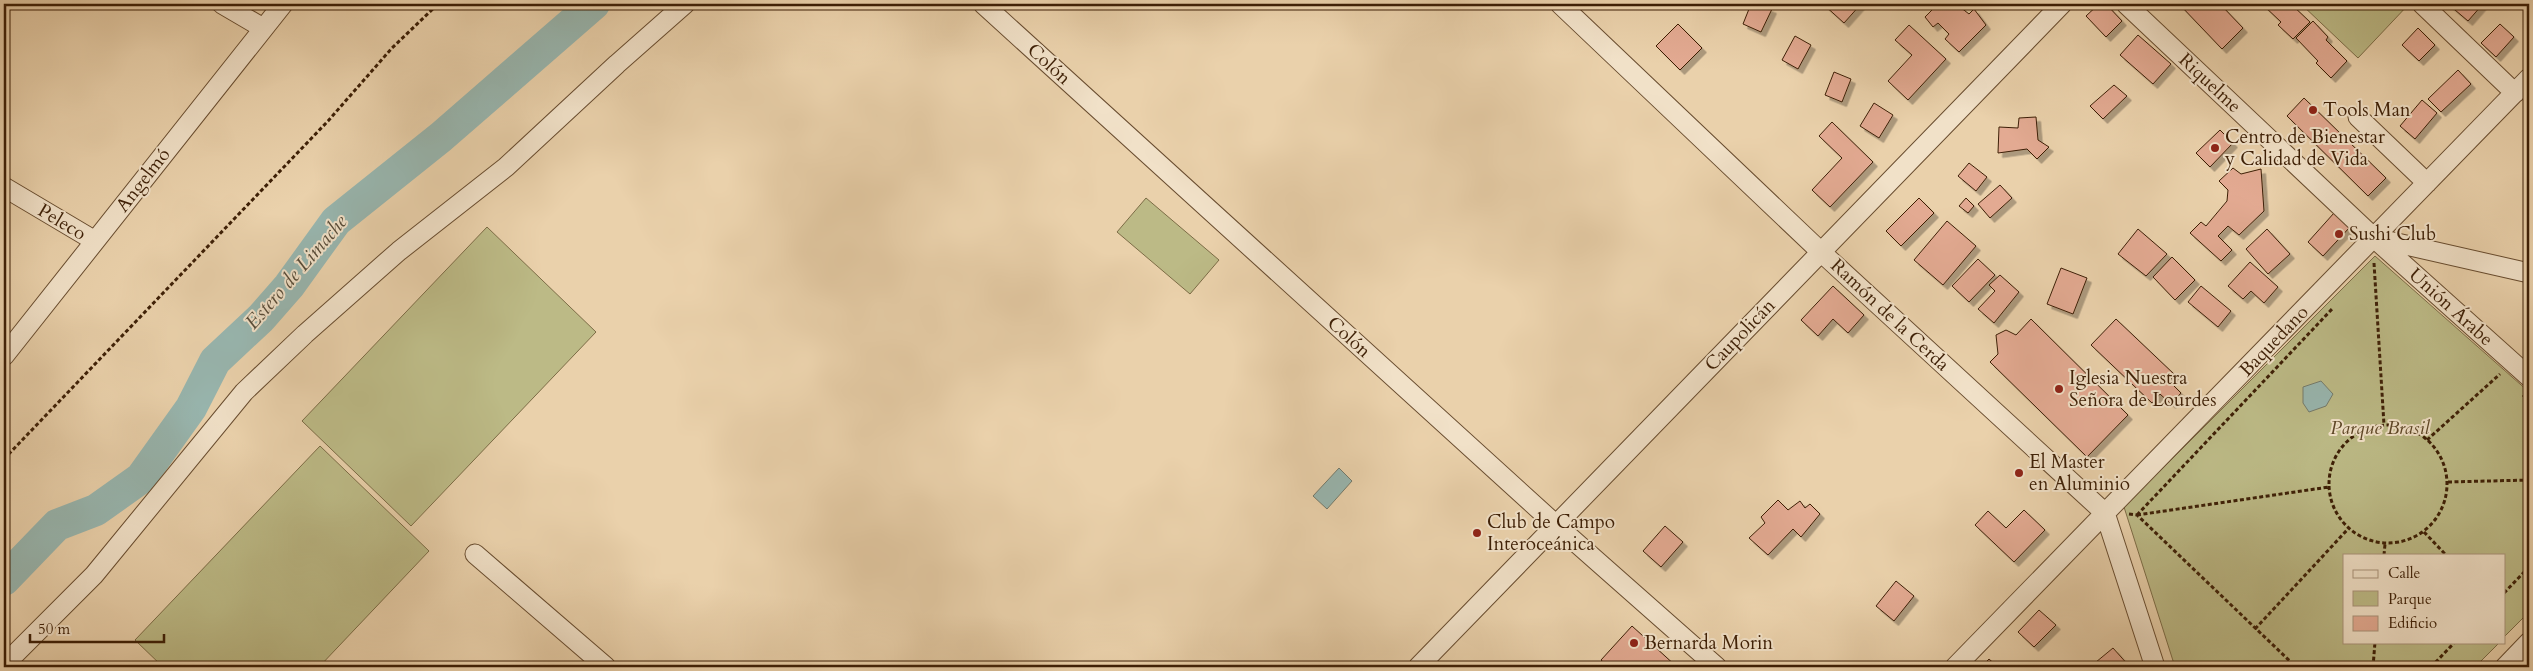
<svg xmlns="http://www.w3.org/2000/svg" width="2533" height="671" font-family="Cardo,serif">
<style>
.green{fill:#bcba86;stroke:#7c6c46}
.water{fill:#98b6af;stroke:#747a6b}
.lines{fill:none;stroke-linecap:round;stroke-linejoin:round}
.river{stroke:#98b6af;stroke-width:32}
.building{fill:#e3aa92;stroke:#3d1f06;filter:url(#shadow)}
.minor-casing{stroke:#684c2f;stroke-width:21}
.path{stroke:#3d1f06;stroke-width:3;stroke-dasharray:4 2.5;stroke-linecap:butt}
.minor{stroke:#f1e1c8;stroke-width:19}
.poi-dot{fill:#8f2418;stroke:#f1e1c8;stroke-width:2}
.labels{text-anchor:middle;dominant-baseline:central;stroke-width:4;stroke-linejoin:round;paint-order:stroke}
.street-label{font-size:19px;fill:#3d1f06;stroke:#f1e1c8}
.poi-label{font-size:19px;fill:#3d1f06;stroke:#f1e1c8;text-anchor:start}
.park-label{font-size:19px;font-style:italic;fill:#5d4626;stroke:#f1e1c8}
.water-label{font-size:20px;font-style:italic;fill:#584c39;stroke:#f1e1c8}
</style>
<defs>
<filter id="shadow"><feDropShadow dx="4.5" dy="4.5" stdDeviation="0" flood-color="#0004"/></filter>
</defs>
<rect width="100%" height="100%" fill="#ead1ab"/>
<filter id="stains"><feTurbulence type="fractalNoise" baseFrequency=".004" numOctaves="4"/><feColorMatrix values="0 0 0 0 .2 0 0 0 0 .09 0 0 0 0 .02 0 0 0 .5 -.17"/></filter>
<radialGradient id="worn" r=".72"><stop offset=".6" stop-color="#630" stop-opacity="0"/><stop offset="1" stop-color="#630" stop-opacity=".3"/></radialGradient>
<path class="green" d="M 2301,4 L 2409,4 L 2358,58 Z
M 1146,198 L 1219,260 L 1190,294 L 1117,232 Z
M 487,227 L 596,332 L 411,526 L 302,421 Z
M 2375,256 L 2529,392 L 2529,612 L 2504,637 L 2504,555 L 2344,555 L 2344,642 L 2500,642 L 2475,667 L 2175,667 L 2124,507 Z
M 320,446 L 429,551 L 319,667 L 163,667 L 135,640 Z"/>
<path class="water" d="M 2321,381 L 2333,394 L 2326,406 L 2309,412 L 2303,403 L 2303,387 Z
M 1339,468 L 1352,481 L 1327,509 L 1313,496 Z"/>
<g class="lines">
<path class="river" d="M 4,580 L 57,525 L 96,510 L 141,478 L 191,408 L 215,361 L 261,318 L 289,286 L 336,221 L 441,137 L 594,4"/>
</g>
<path class="building" d="M 1751,4 L 1759,4 L 1772,9 L 1761,32 L 1743,24 Z
M 1823,4 L 1861,4 L 1844,23 Z
M 1938,4 L 1963,4 L 1960,7 L 1969,14 L 1974,9 L 1986,25 L 1959,52 L 1945,39 L 1949,34 L 1938,23 L 1933,27 L 1925,17 Z
M 2099,4 L 2106,4 L 2122,21 L 2106,37 L 2086,16 Z
M 2179,4 L 2220,4 L 2243,28 L 2222,49 Z
M 2262,4 L 2291,4 L 2310,22 L 2293,39 L 2278,25 L 2281,22 Z
M 2448,4 L 2480,4 L 2482,5 L 2468,21 Z
M 2313,21 L 2328,37 L 2326,40 L 2347,61 L 2331,78 L 2316,63 L 2318,61 L 2296,38 Z
M 1678,24 L 1702,48 L 1680,70 L 1656,46 Z
M 2500,24 L 2514,37 L 2496,57 L 2481,43 Z
M 1909,25 L 1946,59 L 1908,100 L 1888,81 L 1912,55 L 1895,40 Z
M 2418,28 L 2435,45 L 2419,61 L 2402,45 Z
M 2138,35 L 2171,64 L 2153,84 L 2120,55 Z
M 1795,36 L 1811,45 L 1798,69 L 1782,60 Z
M 2458,70 L 2471,84 L 2441,112 L 2428,99 Z
M 1834,72 L 1851,79 L 1842,102 L 1825,95 Z
M 2114,85 L 2127,96 L 2103,119 L 2090,106 Z
M 2304,98 L 2386,178 L 2368,196 L 2287,116 Z
M 2422,100 L 2437,113 L 2415,139 L 2400,126 Z
M 1874,103 L 1893,115 L 1879,138 L 1860,126 Z
M 2036,117 L 2038,140 L 2049,147 L 2037,159 L 2027,149 L 1998,153 L 1999,127 L 2018,128 L 2019,118 Z
M 1832,122 L 1873,162 L 1830,207 L 1812,190 L 1842,158 L 1819,136 Z
M 2220,130 L 2233,143 L 2210,167 L 2196,153 Z
M 1969,163 L 1987,177 L 1976,191 L 1958,176 Z
M 2233,168 L 2241,174 L 2261,169 L 2264,211 L 2239,235 L 2228,226 L 2218,236 L 2232,250 L 2221,261 L 2190,233 L 2201,222 L 2206,226 L 2227,201 L 2228,190 L 2219,181 Z
M 2000,185 L 2012,198 L 1990,218 L 1978,204 Z
M 1919,198 L 1934,213 L 1901,246 L 1886,231 Z
M 1966,198 L 1974,206 L 1968,213 L 1959,206 Z
M 2334,213 L 2350,227 L 2323,256 L 2308,242 Z
M 1947,221 L 1976,246 L 1943,285 L 1914,260 Z
M 2138,229 L 2167,254 L 2146,276 L 2118,254 Z
M 2267,229 L 2290,254 L 2268,274 L 2246,249 Z
M 2172,257 L 2195,280 L 2175,300 L 2153,277 Z
M 1978,259 L 1995,275 L 1969,302 L 1952,286 Z
M 2250,262 L 2278,287 L 2264,303 L 2251,291 L 2243,299 L 2228,286 Z
M 2061,268 L 2087,278 L 2073,314 L 2047,304 Z
M 2000,275 L 2019,292 L 1994,323 L 1978,309 L 1995,291 L 1989,285 Z
M 1833,286 L 1864,315 L 1848,333 L 1833,319 L 1818,336 L 1801,320 Z
M 2201,286 L 2231,311 L 2218,327 L 2188,302 Z
M 2031,319 L 2128,415 L 2087,457 L 1990,362 L 1998,354 L 1996,335 L 2006,330 L 2016,335 Z
M 2116,319 L 2175,375 L 2169,381 L 2181,393 L 2171,404 L 2160,394 L 2152,403 L 2091,345 Z
M 1778,500 L 1788,510 L 1800,501 L 1805,508 L 1810,504 L 1820,514 L 1801,537 L 1793,529 L 1768,555 L 1749,538 L 1765,523 L 1761,517 Z
M 2024,510 L 2045,530 L 2014,562 L 1975,525 L 1988,511 L 2006,528 Z
M 1665,526 L 1683,542 L 1661,567 L 1643,551 Z
M 1896,581 L 1914,596 L 1894,621 L 1876,606 Z
M 2039,610 L 2056,625 L 2034,647 L 2018,632 Z
M 1632,626 L 1677,667 L 1609,667 L 1601,660 Z
M 2113,648 L 2130,667 L 2090,667 Z
M 1989,659 L 1998,667 L 1981,667 Z"/>
<g class="lines">
<defs>
<path id="minor" d="M 222,4 L 263,28
M 983,4 L 1555,524 L 1717,667
M 1560,4 L 1821,252 L 2105,513 L 2155,667
M 2126,4 L 2374,238 L 2529,377
M 2422,4 L 2515,93
M 2358,117 L 2427,183
M 4,187 L 95,241
M 2375,238 L 2529,273
M 4,356 L 283,4
M 475,554 L 606,667
M 4,665 L 94,575 L 244,392 L 305,334 L 399,251 L 506,167 L 617,64 L 685,4
M 1418,667 L 2062,4
M 1955,667 L 2529,78
M 2505,667 L 2529,642"/>
</defs>
<use href="#minor" class="minor-casing"/>
<path class="path" d="M 2374,263 L 2384,425
M 2523,395 L 2529,401
M2329 484a59 59 0 1 1 118 0a59 59 0 1 1-118 0Z
M 2427,440 L 2500,374
M 4,459 L 328,121 L 392,48 L 438,4
M 2448,482 L 2529,480
M 2129,514 L 2137,515 L 2296,667
M 2137,515 L 2333,308
M 2137,515 L 2329,487
M 2424,532 L 2446,555
M 2384,555 L 2385,544
M 2504,593 L 2529,567
M 2255,629 L 2348,529
M 2373,667 L 2375,642
M 2431,667 L 2455,642"/>
<use href="#minor" class="minor"/>
</g>
<g class="poi-dot">
<circle cx="2313" cy="110" r="5"/>
<circle cx="2215" cy="148" r="5"/>
<circle cx="2339" cy="234" r="5"/>
<circle cx="2059" cy="389" r="5"/>
<circle cx="2019" cy="473" r="5"/>
<circle cx="1477" cy="533" r="5"/>
<circle cx="1634" cy="643" r="5"/>
</g>
<g class="labels">
<g class="street-label">
<text transform="translate(1049 64) rotate(42)">Colón</text>
<text transform="translate(2210 83) rotate(43)">Riquelme</text>
<text transform="translate(143 180) rotate(-52)">Angelmó</text>
<text transform="translate(62 222) rotate(31)">Peleco</text>
<text transform="translate(2451 307) rotate(42)">Unión Árabe</text>
<text transform="translate(1890 315) rotate(43)">Ramón de la Cerda</text>
<text transform="translate(1740 335) rotate(-46)">Caupolicán</text>
<text transform="translate(1349 337) rotate(42)">Colón</text>
<text transform="translate(2274 341) rotate(-46)">Baquedano</text>
</g>
<g class="poi-label">
<text x="2323" y="110">Tools Man</text>
<text x="2225" y="137">Centro de Bienestar<tspan x="2225" dy="22">y Calidad de Vida</tspan></text>
<text x="2349" y="234">Sushi Club</text>
<text x="2069" y="378">Iglesia Nuestra<tspan x="2069" dy="22">Señora de Lourdes</tspan></text>
<text x="2029" y="462">El Master<tspan x="2029" dy="22">en Aluminio</tspan></text>
<text x="1487" y="522">Club de Campo<tspan x="1487" dy="22">Interoceánica</tspan></text>
<text x="1644" y="643">Bernarda Morin</text>
</g>
<g class="park-label">
<text x="2380" y="428">Parque Brasil</text>
</g>
<g class="water-label">
<text transform="translate(296 272) rotate(-49)">Estero de Limache</text>
</g>
</g>
<rect width="2533" height="671" fill="none" stroke="#ead1ab" stroke-width="20"/>
<rect x="5" y="5" width="2523" height="661" fill="none" stroke="#3d1f06" stroke-width="2.5"/>
<rect x="10" y="10" width="2513" height="651" fill="none" stroke="#3d1f06"/>
<rect x="2343" y="554" width="162" height="90" fill="#f1e1c8" stroke="#a9937a"/>
<rect x="2353" y="570" width="25" height="8" fill="#f1e1c8" stroke="#a9937a"/>
<text x="2388" y="578" font-size="15" fill="#3d1f06">Calle</text>
<rect x="2353" y="591" width="25" height="15" fill="#bcba86" stroke="#a9937a"/>
<text x="2388" y="604" font-size="15" fill="#3d1f06">Parque</text>
<rect x="2353" y="616" width="25" height="15" fill="#e3aa92" stroke="#a9937a"/>
<text x="2388" y="628" font-size="15" fill="#3d1f06">Edificio</text>
<path d="M30 634v8h134v-8" fill="none" stroke="#3d1f06" stroke-width="2.5"/>
<text x="38" y="634" font-size="15" fill="#3d1f06" stroke="#f1e1c8" stroke-width="4" paint-order="stroke">50 m</text>
<rect width="100%" height="100%" filter="url(#stains)"/>
<rect width="100%" height="100%" fill="url(#worn)"/>
</svg>
